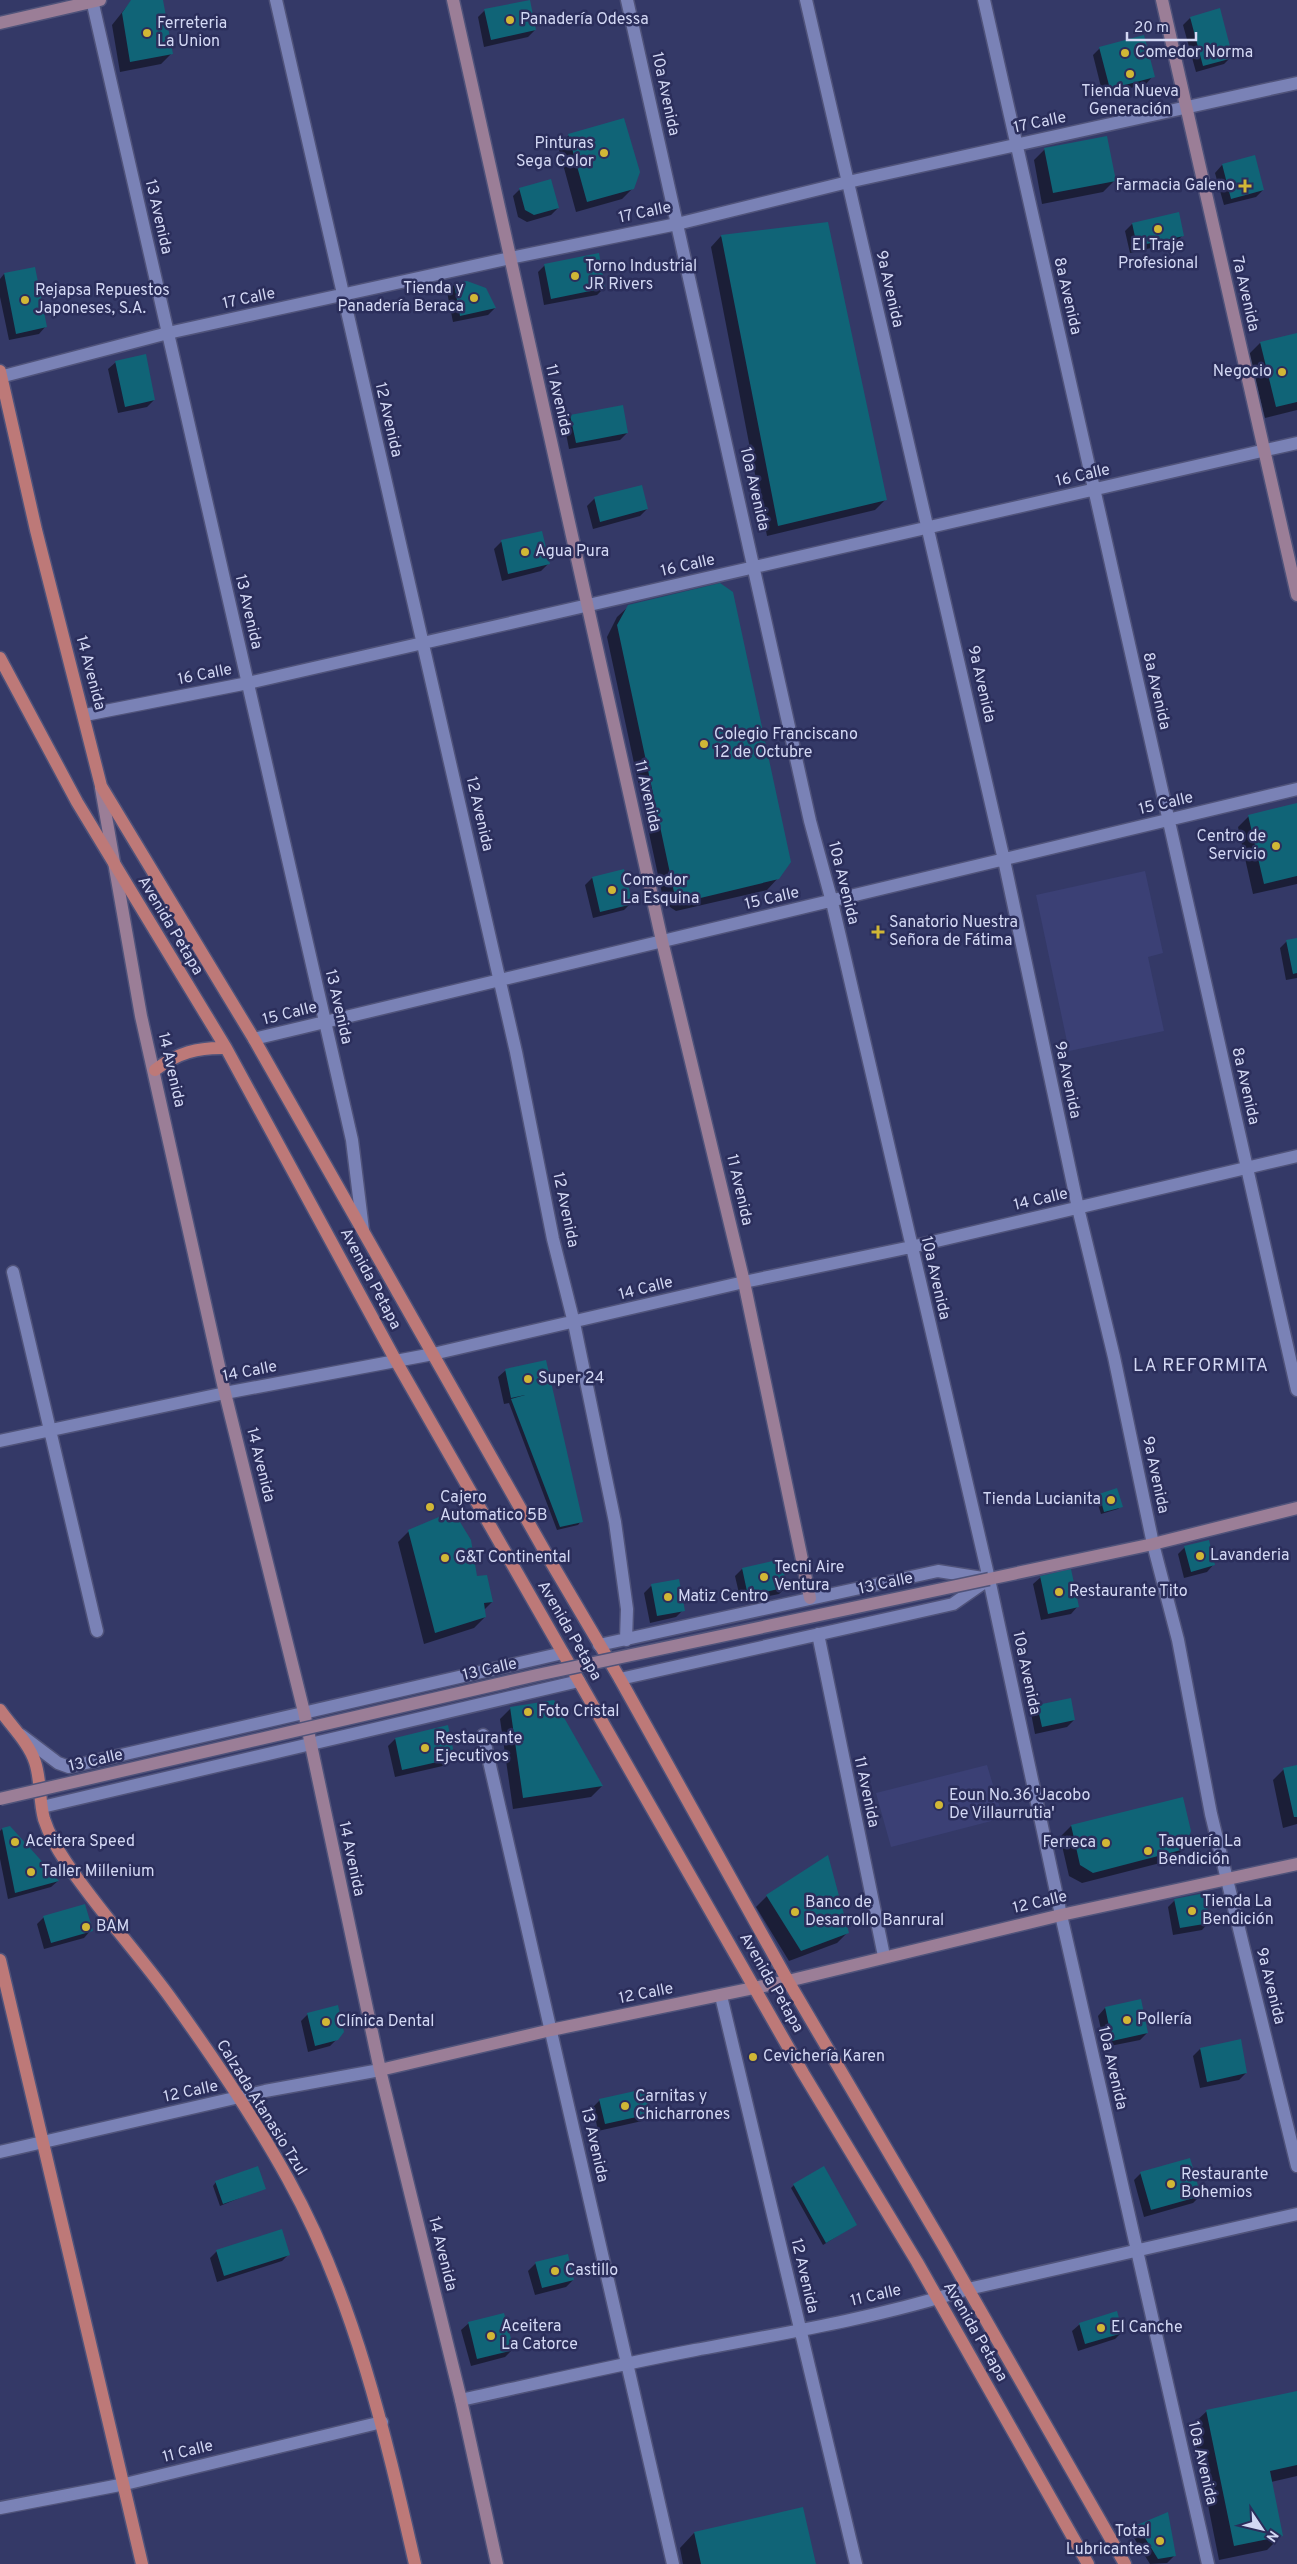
<svg xmlns="http://www.w3.org/2000/svg" width="1297" height="2564" font-family="Overpass,sans-serif">
<style>
.built{fill:#3b4075}
.shadow{fill:#0007}
.building{fill:#106477}
.lines{fill:none;stroke-linecap:round;stroke-linejoin:round}
.street-casing{stroke:#50537a;stroke-width:15}
.secondary-casing{stroke:#50537a;stroke-width:15}
.primary-casing{stroke:#50537a;stroke-width:15}
.street{stroke:#7a82b6;stroke-width:12}
.secondary{stroke:#9b7e97;stroke-width:12}
.primary{stroke:#bd7978;stroke-width:12}
.secondary-bridge-casing{stroke:#50537a;stroke-width:15;stroke-linecap:butt}
.secondary-bridge{stroke:#9b7e97;stroke-width:12}
.poi-dot{fill:#d1b736;stroke:#2b2e5b;stroke-width:2}
.labels{text-anchor:middle;dominant-baseline:central;stroke-width:5;stroke-linejoin:round;paint-order:stroke}
.poi-label{font-size:16px;fill:#d3d8f4;stroke:#2b2e5b;text-anchor:start}
.street-label{font-size:16px;fill:#d3d8f4;stroke:#2b2e5b}
.neighbourhood-label{font-size:18px;letter-spacing:1px;fill:#d3d8f4;stroke:#2b2e5b}
</style>
<rect width="100%" height="100%" fill="#343967"/>
<path class="built" d="M 1145,871 L 1163,953 L 1148,957 L 1164,1031 L 1069,1051 L 1036,895 Z
M 987,1765 L 1003,1818 L 891,1847 L 876,1793 Z"/>
<path class="shadow" d="M 132,0 L 162,0 L 172,53 L 161,64 L 120,72 L 112,25 Z
M 485,10 L 535,30 L 528,37 L 484,47 L 478,17 Z
M 1190,18 L 1231,57 L 1224,64 L 1196,72 L 1183,25 Z
M 1100,48 L 1153,76 L 1146,84 L 1103,95 L 1093,55 Z
M 569,135 L 633,188 L 622,199 L 576,212 L 558,146 Z
M 1045,149 L 1114,181 L 1103,192 L 1042,204 L 1034,160 Z
M 1254,157 L 1263,190 L 1256,197 L 1224,205 L 1215,173 L 1222,165 Z
M 520,189 L 558,208 L 551,215 L 527,222 L 518,217 L 513,196 Z
M 1132,224 L 1183,235 L 1176,242 L 1130,253 L 1125,231 Z
M 721,236 L 886,499 L 875,510 L 767,536 L 711,247 Z
M 545,265 L 604,288 L 597,295 L 544,305 L 538,272 Z
M 34,268 L 46,326 L 39,334 L 9,340 L 0,297 L 0,279 L 4,274 Z
M 454,285 L 495,308 L 488,315 L 453,322 L 447,292 Z
M 1297,334 L 1297,410 L 1265,418 L 1249,354 L 1260,343 Z
M 116,362 L 154,400 L 147,407 L 118,413 L 108,369 Z
M 571,416 L 627,433 L 620,440 L 569,449 L 564,423 Z
M 595,498 L 647,509 L 640,516 L 593,529 L 587,506 Z
M 541,532 L 548,564 L 541,571 L 502,581 L 494,549 L 501,542 Z
M 629,606 L 778,878 L 767,890 L 676,911 L 664,903 L 607,637 L 617,617 Z
M 1297,804 L 1297,884 L 1253,894 L 1238,827 L 1249,816 Z
M 623,870 L 631,903 L 624,910 L 593,918 L 585,885 L 592,878 Z
M 1297,939 L 1297,978 L 1286,980 L 1280,948 L 1287,941 Z
M 545,1361 L 581,1521 L 578,1525 L 557,1530 L 509,1403 L 504,1404 L 498,1377 L 506,1370 Z
M 1099,1495 L 1121,1506 L 1118,1509 L 1101,1514 L 1096,1498 Z
M 409,1531 L 476,1578 L 492,1602 L 484,1610 L 485,1617 L 474,1628 L 424,1644 L 398,1542 Z
M 1185,1547 L 1214,1564 L 1207,1572 L 1184,1578 L 1178,1554 Z
M 742,1569 L 786,1587 L 779,1594 L 741,1602 L 735,1576 Z
M 1041,1577 L 1078,1606 L 1071,1614 L 1041,1620 L 1033,1584 Z
M 651,1586 L 683,1610 L 676,1617 L 650,1623 L 644,1593 Z
M 1038,1706 L 1074,1720 L 1067,1727 L 1035,1734 L 1031,1713 Z
M 511,1708 L 602,1786 L 591,1797 L 513,1809 L 500,1719 Z
M 447,1727 L 454,1757 L 447,1765 L 395,1777 L 388,1746 L 395,1739 Z
M 1297,1766 L 1297,1824 L 1283,1828 L 1273,1780 L 1284,1769 Z
M 1071,1826 L 1184,1849 L 1172,1860 L 1082,1883 L 1069,1876 L 1060,1837 Z
M 2,1829 L 58,1881 L 51,1887 L 8,1899 L 0,1859 L 0,1831 Z
M 767,1896 L 848,1932 L 837,1943 L 789,1961 L 756,1907 Z
M 1175,1900 L 1209,1922 L 1202,1930 L 1173,1935 L 1168,1907 Z
M 44,1917 L 91,1930 L 84,1938 L 44,1949 L 37,1924 Z
M 1105,2008 L 1147,2033 L 1140,2040 L 1105,2047 L 1098,2016 Z
M 308,2014 L 337,2039 L 330,2046 L 308,2052 L 301,2021 Z
M 1200,2049 L 1246,2073 L 1239,2080 L 1200,2088 L 1193,2056 Z
M 600,2100 L 649,2114 L 642,2121 L 598,2131 L 593,2107 Z
M 1141,2173 L 1200,2196 L 1193,2203 L 1144,2217 L 1134,2180 Z
M 216,2182 L 264,2188 L 220,2206 L 213,2186 Z
M 794,2185 L 855,2225 L 823,2245 L 791,2188 Z
M 217,2251 L 289,2254 L 282,2261 L 217,2282 L 210,2258 Z
M 536,2263 L 573,2280 L 566,2287 L 535,2295 L 528,2271 Z
M 469,2323 L 512,2350 L 505,2357 L 471,2366 L 461,2330 Z
M 1080,2324 L 1122,2332 L 1115,2339 L 1078,2351 L 1072,2331 Z
M 1297,2392 L 1297,2476 L 1271,2482 L 1281,2536 L 1267,2550 L 1219,2560 L 1192,2425 L 1207,2411 Z
M 802,2509 L 815,2564 L 683,2564 L 680,2548 L 694,2533 Z
M 1167,2514 L 1174,2556 L 1167,2563 L 1150,2564 L 1131,2533 L 1138,2526 Z"/>
<path class="building" d="M 131,0 L 163,0 L 173,54 L 130,62 L 122,13 Z
M 530,0 L 536,30 L 491,40 L 484,9 Z
M 1220,8 L 1233,58 L 1203,66 L 1190,17 Z
M 1144,35 L 1155,77 L 1110,89 L 1099,47 Z
M 624,118 L 640,172 L 634,189 L 587,202 L 568,134 Z
M 1107,136 L 1116,181 L 1053,193 L 1044,148 Z
M 1255,155 L 1264,190 L 1231,199 L 1222,164 Z
M 551,179 L 559,208 L 534,215 L 525,210 L 519,188 Z
M 1179,212 L 1184,236 L 1137,246 L 1132,223 Z
M 828,222 L 887,500 L 778,526 L 721,235 Z
M 599,253 L 605,288 L 551,299 L 544,264 Z
M 35,267 L 47,327 L 16,334 L 4,273 Z
M 467,281 L 486,288 L 496,308 L 460,316 L 454,284 Z
M 1297,333 L 1297,402 L 1276,407 L 1260,342 Z
M 146,354 L 155,400 L 125,407 L 115,361 Z
M 623,405 L 628,433 L 576,443 L 570,415 Z
M 642,485 L 648,509 L 600,522 L 594,497 Z
M 542,531 L 550,564 L 508,574 L 501,540 Z
M 720,583 L 733,592 L 791,862 L 779,879 L 688,901 L 674,892 L 617,625 L 628,605 Z
M 1297,803 L 1297,876 L 1264,884 L 1248,815 Z
M 624,869 L 633,904 L 600,912 L 592,877 Z
M 1297,938 L 1297,973 L 1293,974 L 1286,940 Z
M 546,1360 L 583,1522 L 560,1527 L 511,1399 L 525,1395 L 511,1398 L 505,1369 Z
M 1117,1488 L 1123,1507 L 1104,1512 L 1099,1494 Z
M 446,1514 L 460,1522 L 471,1540 L 477,1576 L 487,1575 L 493,1602 L 484,1603 L 486,1617 L 435,1633 L 408,1530 Z
M 1209,1540 L 1215,1565 L 1191,1572 L 1184,1546 Z
M 781,1559 L 787,1587 L 748,1596 L 742,1568 Z
M 1071,1569 L 1079,1607 L 1048,1614 L 1040,1576 Z
M 679,1579 L 685,1611 L 657,1616 L 651,1584 Z
M 1071,1698 L 1075,1720 L 1042,1727 L 1037,1705 Z
M 554,1700 L 603,1786 L 523,1798 L 510,1707 Z
M 448,1725 L 455,1758 L 402,1770 L 395,1738 Z
M 1297,1765 L 1297,1817 L 1294,1817 L 1283,1768 Z
M 1183,1797 L 1191,1831 L 1185,1849 L 1093,1873 L 1080,1865 L 1071,1825 Z
M 10,1826 L 38,1857 L 59,1881 L 15,1893 L 2,1828 Z
M 828,1855 L 849,1933 L 801,1951 L 766,1895 Z
M 1205,1893 L 1210,1923 L 1180,1928 L 1174,1899 Z
M 85,1904 L 93,1931 L 51,1943 L 43,1916 Z
M 1141,1999 L 1148,2033 L 1112,2041 L 1105,2007 Z
M 338,2005 L 344,2032 L 338,2040 L 315,2046 L 307,2013 Z
M 1241,2039 L 1247,2073 L 1207,2082 L 1200,2048 Z
M 644,2089 L 650,2114 L 605,2124 L 599,2099 Z
M 1190,2158 L 1201,2196 L 1151,2210 L 1140,2172 Z
M 258,2166 L 266,2189 L 223,2204 L 215,2181 Z
M 824,2166 L 857,2225 L 826,2243 L 793,2184 Z
M 282,2229 L 290,2255 L 224,2276 L 216,2250 Z
M 568,2254 L 574,2280 L 542,2288 L 535,2262 Z
M 1117,2311 L 1123,2333 L 1085,2344 L 1079,2323 Z
M 504,2313 L 514,2350 L 477,2359 L 468,2322 Z
M 1297,2391 L 1297,2465 L 1270,2471 L 1283,2536 L 1234,2546 L 1206,2410 Z
M 803,2507 L 816,2564 L 701,2564 L 694,2532 Z
M 1168,2512 L 1176,2556 L 1158,2559 L 1137,2525 Z"/>
<g class="lines">
<defs>
<path id="street" d="M 92,0 L 352,1140 L 363,1230
M 276,0 L 516,1052 L 553,1239 L 574,1323 L 615,1522 L 627,1609 L 626,1640
M 627,0 L 810,821 L 832,902 L 989,1579 L 1061,1915 L 1208,2564
M 806,0 L 1004,860 L 1078,1208 L 1114,1357 L 1153,1544 L 1178,1640 L 1211,1814 L 1297,2166
M 984,0 L 1297,1390
M 0,377 L 168,333 L 510,258 L 677,224 L 848,182 L 1297,83
M 85,715 L 248,683 L 1297,443
M 254,1039 L 1297,789
M 13,1272 L 97,1631
M 0,1441 L 225,1393 L 433,1354 L 744,1282 L 911,1247 L 1297,1156
M 818,1634 L 884,1956
M 599,1645 L 938,1571 L 989,1579
M 620,1679 L 953,1604 L 989,1579
M 21,1735 L 58,1763 L 69,1767 L 563,1653
M 483,1735 L 673,2564
M 42,1807 L 579,1681
M 721,1996 L 856,2564
M 0,2152 L 265,2091 L 380,2070
M 461,2400 C 539,2383 616,2365 695,2350 C 786,2333 880,2317 968,2289 L 1297,2214
M 0,2508 L 125,2484 L 382,2422"/>
<path id="secondary" d="M 453,0 L 662,941 L 744,1282 L 810,1598
M 1162,0 L 1297,595
M 0,23 L 100,0
M 101,788 L 141,1016 L 225,1393 L 304,1712 L 380,2070 L 461,2400 L 497,2564
M 989,1579 L 1153,1544 L 1297,1508
M 380,2070 L 551,2030 L 788,1981 L 1061,1915 L 1297,1864"/>
<path id="primary" d="M 0,371 L 36,530 L 101,786 L 254,1039 L 548,1557 L 620,1679 L 788,1981 L 943,2245 L 1125,2564
M 0,658 L 77,802 L 226,1048 L 396,1361 L 803,2073 L 917,2262 L 1088,2564
M 155,1070 C 177,1053 198,1047 226,1048
M 0,1710 C 11,1726 29,1743 35,1762 C 41,1780 39,1800 44,1819 C 49,1834 57,1849 66,1862 C 98,1910 138,1953 172,2000 C 213,2057 254,2117 288,2179 C 354,2298 385,2433 415,2564
M 0,1960 L 142,2564"/>
</defs>
<use href="#street" class="street-casing"/>
<use href="#secondary" class="secondary-casing"/>
<use href="#primary" class="primary-casing"/>
<use href="#street" class="street"/>
<use href="#secondary" class="secondary"/>
<use href="#primary" class="primary"/>
<defs>
<path id="secondary-bridge" d="M 0,1799 L 537,1675 L 989,1579"/>
</defs>
<use href="#secondary-bridge" class="secondary-bridge-casing"/>
<use href="#secondary-bridge" class="secondary-bridge"/>
</g>
<g class="poi-dot">
<circle cx="510" cy="20" r="5"/>
<circle cx="147" cy="33" r="5"/>
<circle cx="1125" cy="53" r="5"/>
<circle cx="1130" cy="74" r="5"/>
<circle cx="604" cy="153" r="5"/>
<path d="M1242.5 178.5h5v5h5v5h-5v5h-5v-5h-5v-5h5z"/>
<circle cx="1158" cy="229" r="5"/>
<circle cx="575" cy="276" r="5"/>
<circle cx="474" cy="298" r="5"/>
<circle cx="25" cy="300" r="5"/>
<circle cx="1282" cy="372" r="5"/>
<circle cx="525" cy="552" r="5"/>
<circle cx="704" cy="744" r="5"/>
<circle cx="1276" cy="846" r="5"/>
<circle cx="612" cy="890" r="5"/>
<path d="M875.5 924.5h5v5h5v5h-5v5h-5v-5h-5v-5h5z"/>
<circle cx="528" cy="1379" r="5"/>
<circle cx="1111" cy="1500" r="5"/>
<circle cx="430" cy="1507" r="5"/>
<circle cx="1200" cy="1556" r="5"/>
<circle cx="445" cy="1558" r="5"/>
<circle cx="764" cy="1577" r="5"/>
<circle cx="1059" cy="1592" r="5"/>
<circle cx="668" cy="1597" r="5"/>
<circle cx="528" cy="1712" r="5"/>
<circle cx="425" cy="1748" r="5"/>
<circle cx="939" cy="1805" r="5"/>
<circle cx="15" cy="1842" r="5"/>
<circle cx="1106" cy="1843" r="5"/>
<circle cx="1148" cy="1851" r="5"/>
<circle cx="31" cy="1872" r="5"/>
<circle cx="1192" cy="1911" r="5"/>
<circle cx="795" cy="1912" r="5"/>
<circle cx="86" cy="1927" r="5"/>
<circle cx="1127" cy="2020" r="5"/>
<circle cx="326" cy="2022" r="5"/>
<circle cx="753" cy="2057" r="5"/>
<circle cx="625" cy="2106" r="5"/>
<circle cx="1171" cy="2184" r="5"/>
<circle cx="555" cy="2271" r="5"/>
<circle cx="1101" cy="2328" r="5"/>
<circle cx="491" cy="2336" r="5"/>
<circle cx="1160" cy="2541" r="5"/>
</g>
<g class="labels">
<g class="poi-label">
<text x="520" y="20">Panadería Odessa</text>
<text x="157" y="24">Ferreteria<tspan x="157" dy="18">La Union</tspan></text>
<text x="1135" y="53">Comedor Norma</text>
<text x="1130" y="92" text-anchor="middle">Tienda Nueva<tspan x="1130" dy="18">Generación</tspan></text>
<text x="594" y="144" text-anchor="end">Pinturas<tspan x="594" dy="18">Sega Color</tspan></text>
<text x="1235" y="186" text-anchor="end">Farmacia Galeno</text>
<text x="1158" y="246" text-anchor="middle">El Traje<tspan x="1158" dy="18">Profesional</tspan></text>
<text x="585" y="267">Torno Industrial<tspan x="585" dy="18">JR Rivers</tspan></text>
<text x="464" y="289" text-anchor="end">Tienda y<tspan x="464" dy="18">Panadería Beraca</tspan></text>
<text x="35" y="291">Rejapsa Repuestos<tspan x="35" dy="18">Japoneses, S.A.</tspan></text>
<text x="1272" y="372" text-anchor="end">Negocio</text>
<text x="535" y="552">Agua Pura</text>
<text x="714" y="735">Colegio Franciscano<tspan x="714" dy="18">12 de Octubre</tspan></text>
<text x="1266" y="837" text-anchor="end">Centro de<tspan x="1266" dy="18">Servicio</tspan></text>
<text x="622" y="881">Comedor<tspan x="622" dy="18">La Esquina</tspan></text>
<text x="889" y="923">Sanatorio Nuestra<tspan x="889" dy="18">Señora de Fátima</tspan></text>
<text x="538" y="1379">Super 24</text>
<text x="440" y="1498">Cajero<tspan x="440" dy="18">Automatico 5B</tspan></text>
<text x="1101" y="1500" text-anchor="end">Tienda Lucianita</text>
<text x="1210" y="1556">Lavanderia</text>
<text x="455" y="1558">G&amp;T Continental</text>
<text x="774" y="1568">Tecni Aire<tspan x="774" dy="18">Ventura</tspan></text>
<text x="1069" y="1592">Restaurante Tito</text>
<text x="678" y="1597">Matiz Centro</text>
<text x="538" y="1712">Foto Cristal</text>
<text x="435" y="1739">Restaurante<tspan x="435" dy="18">Ejecutivos</tspan></text>
<text x="949" y="1796">Eoun No.36 'Jacobo<tspan x="949" dy="18">De Villaurrutia'</tspan></text>
<text x="25" y="1842">Aceitera Speed</text>
<text x="1158" y="1842">Taquería La<tspan x="1158" dy="18">Bendición</tspan></text>
<text x="1096" y="1843" text-anchor="end">Ferreca</text>
<text x="41" y="1872">Taller Millenium</text>
<text x="1202" y="1902">Tienda La<tspan x="1202" dy="18">Bendición</tspan></text>
<text x="805" y="1903">Banco de<tspan x="805" dy="18">Desarrollo Banrural</tspan></text>
<text x="96" y="1927">BAM</text>
<text x="1137" y="2020">Pollería</text>
<text x="336" y="2022">Clínica Dental</text>
<text x="763" y="2057">Cevichería Karen</text>
<text x="635" y="2097">Carnitas y<tspan x="635" dy="18">Chicharrones</tspan></text>
<text x="1181" y="2175">Restaurante<tspan x="1181" dy="18">Bohemios</tspan></text>
<text x="565" y="2271">Castillo</text>
<text x="501" y="2327">Aceitera<tspan x="501" dy="18">La Catorce</tspan></text>
<text x="1111" y="2328">El Canche</text>
<text x="1150" y="2532" text-anchor="end">Total<tspan x="1150" dy="18">Lubricantes</tspan></text>
</g>
<g class="street-label">
<text transform="translate(665 94) rotate(78)">10a Avenida</text>
<text transform="translate(1040 123) rotate(-12)">17 Calle</text>
<text transform="translate(645 213) rotate(-12)">17 Calle</text>
<text transform="translate(158 217) rotate(77)">13 Avenida</text>
<text transform="translate(889 289) rotate(77)">9a Avenida</text>
<text transform="translate(1245 294) rotate(77)">7a Avenida</text>
<text transform="translate(1067 296) rotate(77)">8a Avenida</text>
<text transform="translate(249 299) rotate(-12)">17 Calle</text>
<text transform="translate(558 400) rotate(77)">11 Avenida</text>
<text transform="translate(388 420) rotate(77)">12 Avenida</text>
<text transform="translate(1083 476) rotate(-13)">16 Calle</text>
<text transform="translate(754 489) rotate(77)">10a Avenida</text>
<text transform="translate(688 566) rotate(-13)">16 Calle</text>
<text transform="translate(248 612) rotate(77)">13 Avenida</text>
<text transform="translate(90 673) rotate(75)">14 Avenida</text>
<text transform="translate(205 675) rotate(-11)">16 Calle</text>
<text transform="translate(981 684) rotate(77)">9a Avenida</text>
<text transform="translate(1156 691) rotate(77)">8a Avenida</text>
<text transform="translate(647 796) rotate(77)">11 Avenida</text>
<text transform="translate(1166 804) rotate(-13)">15 Calle</text>
<text transform="translate(479 814) rotate(77)">12 Avenida</text>
<text transform="translate(843 883) rotate(76)">10a Avenida</text>
<text transform="translate(772 899) rotate(-13)">15 Calle</text>
<text transform="translate(170 926) rotate(59)">Avenida Petapa</text>
<text transform="translate(338 1007) rotate(77)">13 Avenida</text>
<text transform="translate(290 1014) rotate(-14)">15 Calle</text>
<text transform="translate(171 1070) rotate(77)">14 Avenida</text>
<text transform="translate(1067 1080) rotate(78)">9a Avenida</text>
<text transform="translate(1245 1086) rotate(77)">8a Avenida</text>
<text transform="translate(739 1190) rotate(77)">11 Avenida</text>
<text transform="translate(1041 1200) rotate(-13)">14 Calle</text>
<text transform="translate(565 1210) rotate(78)">12 Avenida</text>
<text transform="translate(935 1278) rotate(77)">10a Avenida</text>
<text transform="translate(370 1279) rotate(62)">Avenida Petapa</text>
<text transform="translate(646 1289) rotate(-14)">14 Calle</text>
<text transform="translate(250 1372) rotate(-11)">14 Calle</text>
<text transform="translate(260 1465) rotate(76)">14 Avenida</text>
<text transform="translate(1155 1475) rotate(78)">9a Avenida</text>
<text transform="translate(886 1584) rotate(-12)">13 Calle</text>
<text transform="translate(569 1631) rotate(60)">Avenida Petapa</text>
<text transform="translate(490 1670) rotate(-13)">13 Calle</text>
<text transform="translate(1026 1673) rotate(78)">10a Avenida</text>
<text transform="translate(96 1761) rotate(-13)">13 Calle</text>
<text transform="translate(866 1792) rotate(78)">11 Avenida</text>
<text transform="translate(351 1859) rotate(78)">14 Avenida</text>
<text transform="translate(1040 1903) rotate(-13)">12 Calle</text>
<text transform="translate(771 1983) rotate(60)">Avenida Petapa</text>
<text transform="translate(1270 1986) rotate(76)">9a Avenida</text>
<text transform="translate(646 1994) rotate(-11)">12 Calle</text>
<text transform="translate(1112 2068) rotate(77)">10a Avenida</text>
<text transform="translate(191 2092) rotate(-12)">12 Calle</text>
<text transform="translate(261 2108) rotate(58)">Calzada Atanasio Tzul</text>
<text transform="translate(594 2145) rotate(77)">13 Avenida</text>
<text transform="translate(442 2254) rotate(76)">14 Avenida</text>
<text transform="translate(804 2276) rotate(77)">12 Avenida</text>
<text transform="translate(876 2296) rotate(-13)">11 Calle</text>
<text transform="translate(975 2332) rotate(60)">Avenida Petapa</text>
<text transform="translate(188 2452) rotate(-14)">11 Calle</text>
<text transform="translate(1202 2463) rotate(77)">10a Avenida</text>
</g>
<g class="neighbourhood-label">
<text x="1201" y="1366">LA REFORMITA</text>
</g>
</g>
<g transform="translate(1262 2529) rotate(125)" stroke="#2b2e5b" stroke-width="4" paint-order="stroke">
<path d="M0-4L9 19L0 12L-9 19Z" fill="#d3d8f4"/>
<text y="-8" font-size="14" font-weight="bold" text-anchor="middle" fill="#d3d8f4">N</text>
</g>
<path d="M1127 32v8h69v-8" fill="none" stroke="#d3d8f4" stroke-width="2.5"/>
<text x="1134" y="32" font-size="15" fill="#d3d8f4" stroke="#2b2e5b" stroke-width="4" paint-order="stroke">20 m</text>
</svg>
